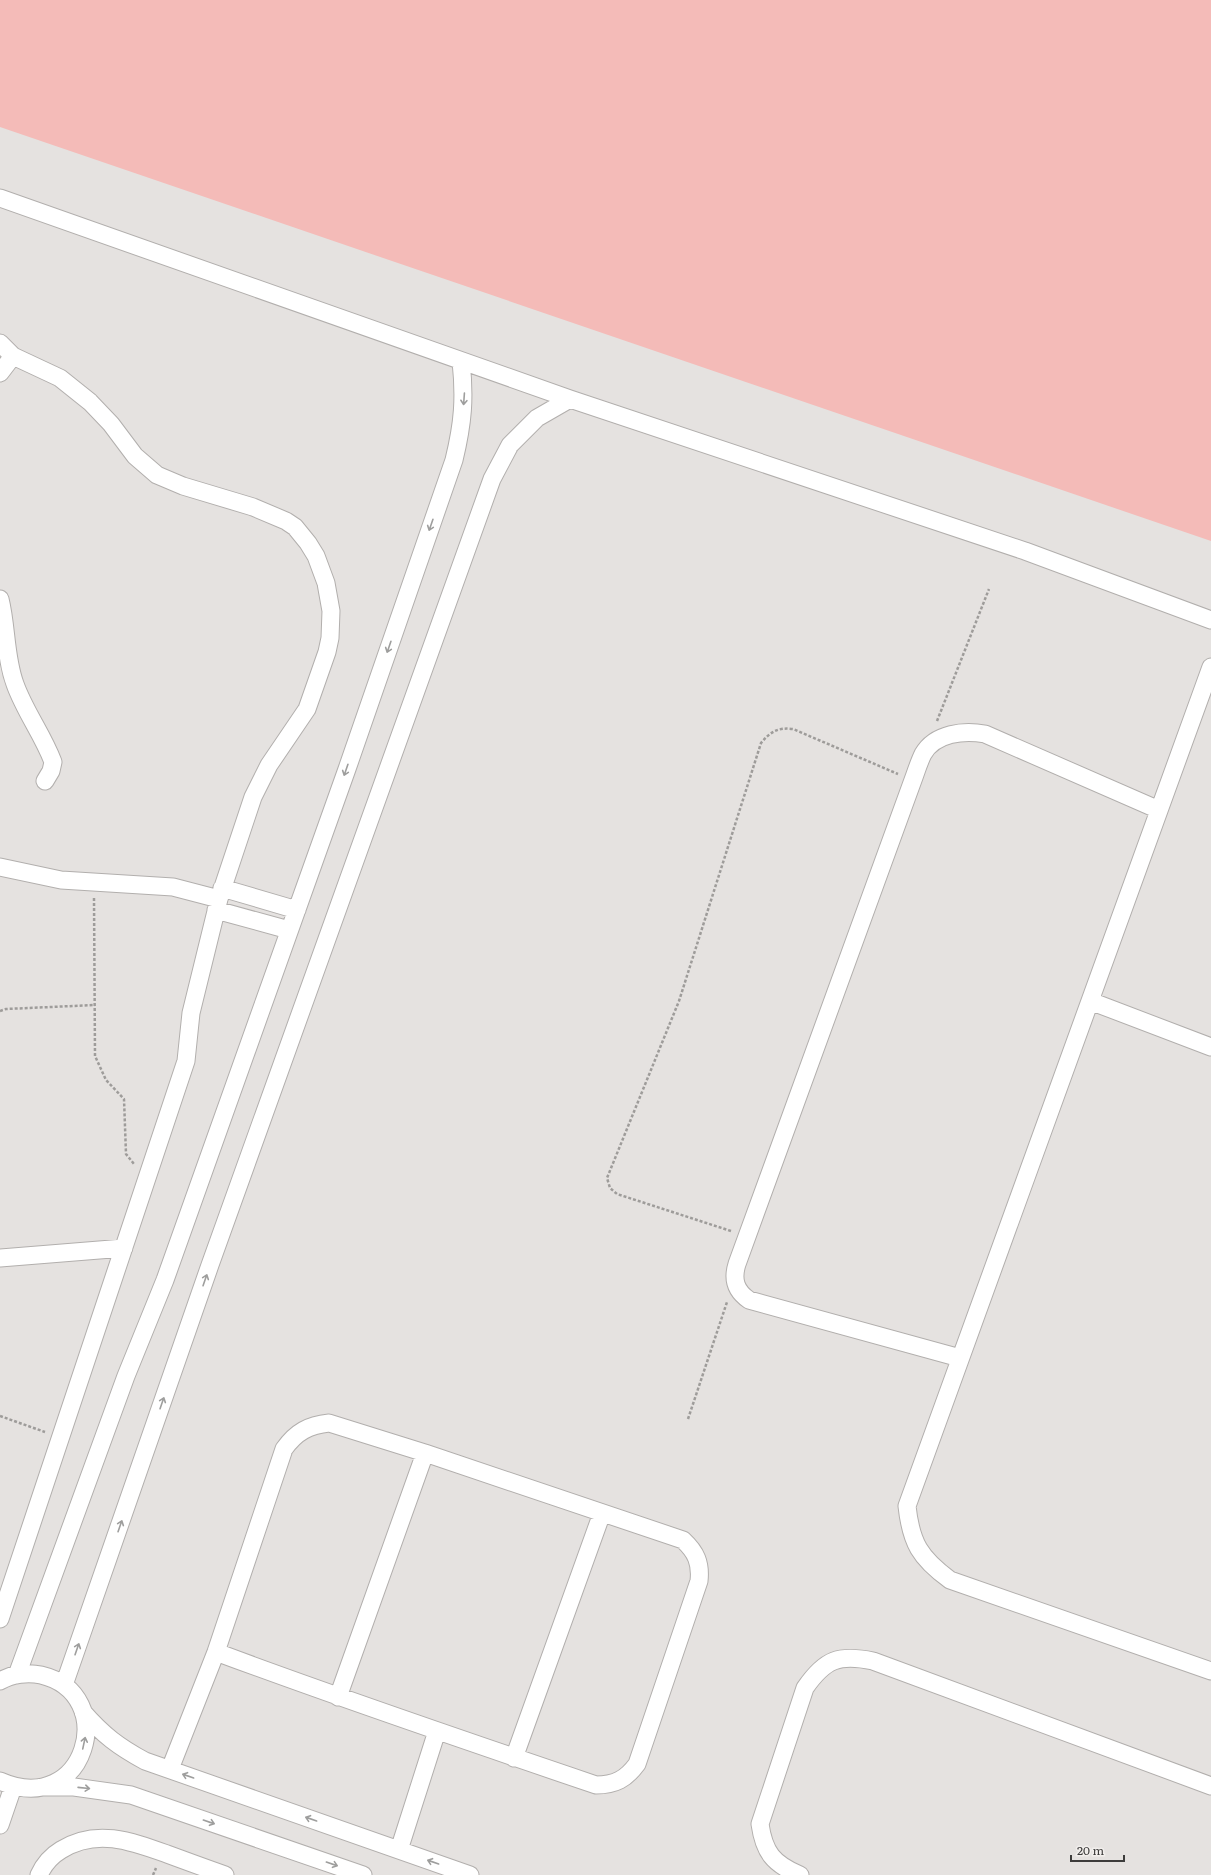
<svg xmlns="http://www.w3.org/2000/svg" width="1211" height="1875" font-family="Literata,serif">
<style>
.green{fill:#f4bbb8}
.lines{fill:none;stroke-linecap:round;stroke-linejoin:round}
.minor-casing{stroke:#b2afad;stroke-width:19}
.path{stroke:#9e9c9a;stroke-width:2.5;stroke-dasharray:3 2;stroke-linecap:butt}
.minor{stroke:#fff;stroke-width:17}
.oneway{stroke:#9e9e9d}
</style>
<rect width="100%" height="100%" fill="#e5e2e0"/>
<path class="green" d="M 0,0 L 1211,0 L 1211,541 L 0,127 Z"/>
<g class="lines">
<defs>
<path id="minor" d="M 0,198 L 570,399 L 1025,551 L 1211,620
M 0,343 L 13,356 L 60,378 L 90,402 L 111,424 L 135,456 L 157,475 L 183,486 L 253,507 L 286,521 L 295,527 L 308,543 L 316,556 L 326,583 L 331,611 L 330,638 L 327,652 L 307,709 L 269,765 L 253,797 L 219,899 L 191,1013 L 186,1061 L 0,1619
M 0,373 L 13,356
M 0,599 C 7,627 5,657 15,684 C 25,712 43,735 53,762 L 51,771 L 45,781
M 1211,667 L 907,1506 C 911,1543 920,1558 950,1580 L 1211,1671
M 0,867 L 61,880 L 173,887 L 219,899
M 222,888 L 297,910
M 216,910 L 289,930
M 1090,1001 L 1211,1047
M 0,1258 L 124,1248
M 960,1358 L 749,1300 C 736,1291 732,1280 737,1264 L 913,780 C 916,772 919,762 923,754 C 935,733 964,730 985,734 L 1159,810
M 17,1675 L 126,1376 L 165,1280 L 347,769 L 454,460 C 463,423 465,398 461,361
M 0,1681 C 12,1674 28,1672 41,1675 C 121,1694 86,1819 0,1781
M 64,1685 L 210,1265 L 492,479 L 510,445 L 537,418 L 570,399
M 338,1697 L 425,1453
M 83,1712 C 103,1735 119,1747 145,1761 L 470,1875
M 514,1758 L 602,1513
M 170,1769 L 216,1652 L 284,1449 C 296,1432 309,1425 329,1423 L 425,1453 L 683,1540 C 696,1552 701,1563 699,1581 L 637,1764 C 626,1779 615,1785 596,1785 C 469,1742 342,1699 216,1652
M 45,1787 L 74,1787 L 131,1795 L 363,1875
M 0,1825 L 13,1787
M 399,1850 L 437,1731
M 39,1875 C 44,1864 51,1856 61,1850 C 96,1828 131,1841 167,1854 C 186,1861 205,1868 225,1875
M 800,1875 C 773,1864 764,1852 760,1824 L 805,1688 C 825,1659 839,1654 873,1661 L 1211,1786"/>
</defs>
<use href="#minor" class="minor-casing"/>
<path class="path" d="M 937,721 L 989,589
M 94,898 L 95,1056 L 106,1080 L 124,1099 L 126,1154 L 134,1164
M 0,1011 L 6,1009 L 95,1005
M 731,1231 L 617,1194 L 610,1188 L 607,1178 L 679,1001 L 761,743 C 770,732 778,727 793,729 L 898,774
M 0,1416 L 45,1432
M 688,1419 L 727,1302
M 153,1875 L 156,1868"/>
<use href="#minor" class="minor"/>
</g>
<defs><path id="oneway-shaft" d="M-6 0H5M1.5-3L5.5 0L1.5 3" fill="none" stroke-width="1.6" stroke-linecap="round" stroke-linejoin="round"/></defs>
<g class="oneway">
<use href="#oneway-shaft" transform="translate(464 399) rotate(94)"/>
<use href="#oneway-shaft" transform="translate(431 525) rotate(109)"/>
<use href="#oneway-shaft" transform="translate(389 647) rotate(109)"/>
<use href="#oneway-shaft" transform="translate(346 770) rotate(109)"/>
<use href="#oneway-shaft" transform="translate(205 1280) rotate(-71)"/>
<use href="#oneway-shaft" transform="translate(162 1403) rotate(-71)"/>
<use href="#oneway-shaft" transform="translate(120 1526) rotate(-71)"/>
<use href="#oneway-shaft" transform="translate(77 1649) rotate(-71)"/>
<use href="#oneway-shaft" transform="translate(84 1743) rotate(-78)"/>
<use href="#oneway-shaft" transform="translate(188 1776) rotate(-161)"/>
<use href="#oneway-shaft" transform="translate(84 1788) rotate(6)"/>
<use href="#oneway-shaft" transform="translate(311 1819) rotate(-161)"/>
<use href="#oneway-shaft" transform="translate(209 1822) rotate(19)"/>
<use href="#oneway-shaft" transform="translate(433 1862) rotate(-161)"/>
<use href="#oneway-shaft" transform="translate(332 1864) rotate(19)"/>
</g>
<path d="M1071 1855v6h53v-6" fill="none" stroke="#3d3c3b" stroke-width="2"/>
<text x="1077" y="1855" font-size="12" fill="#3d3c3b" stroke="#f2efed" stroke-width="3" paint-order="stroke">20 m</text>
</svg>
